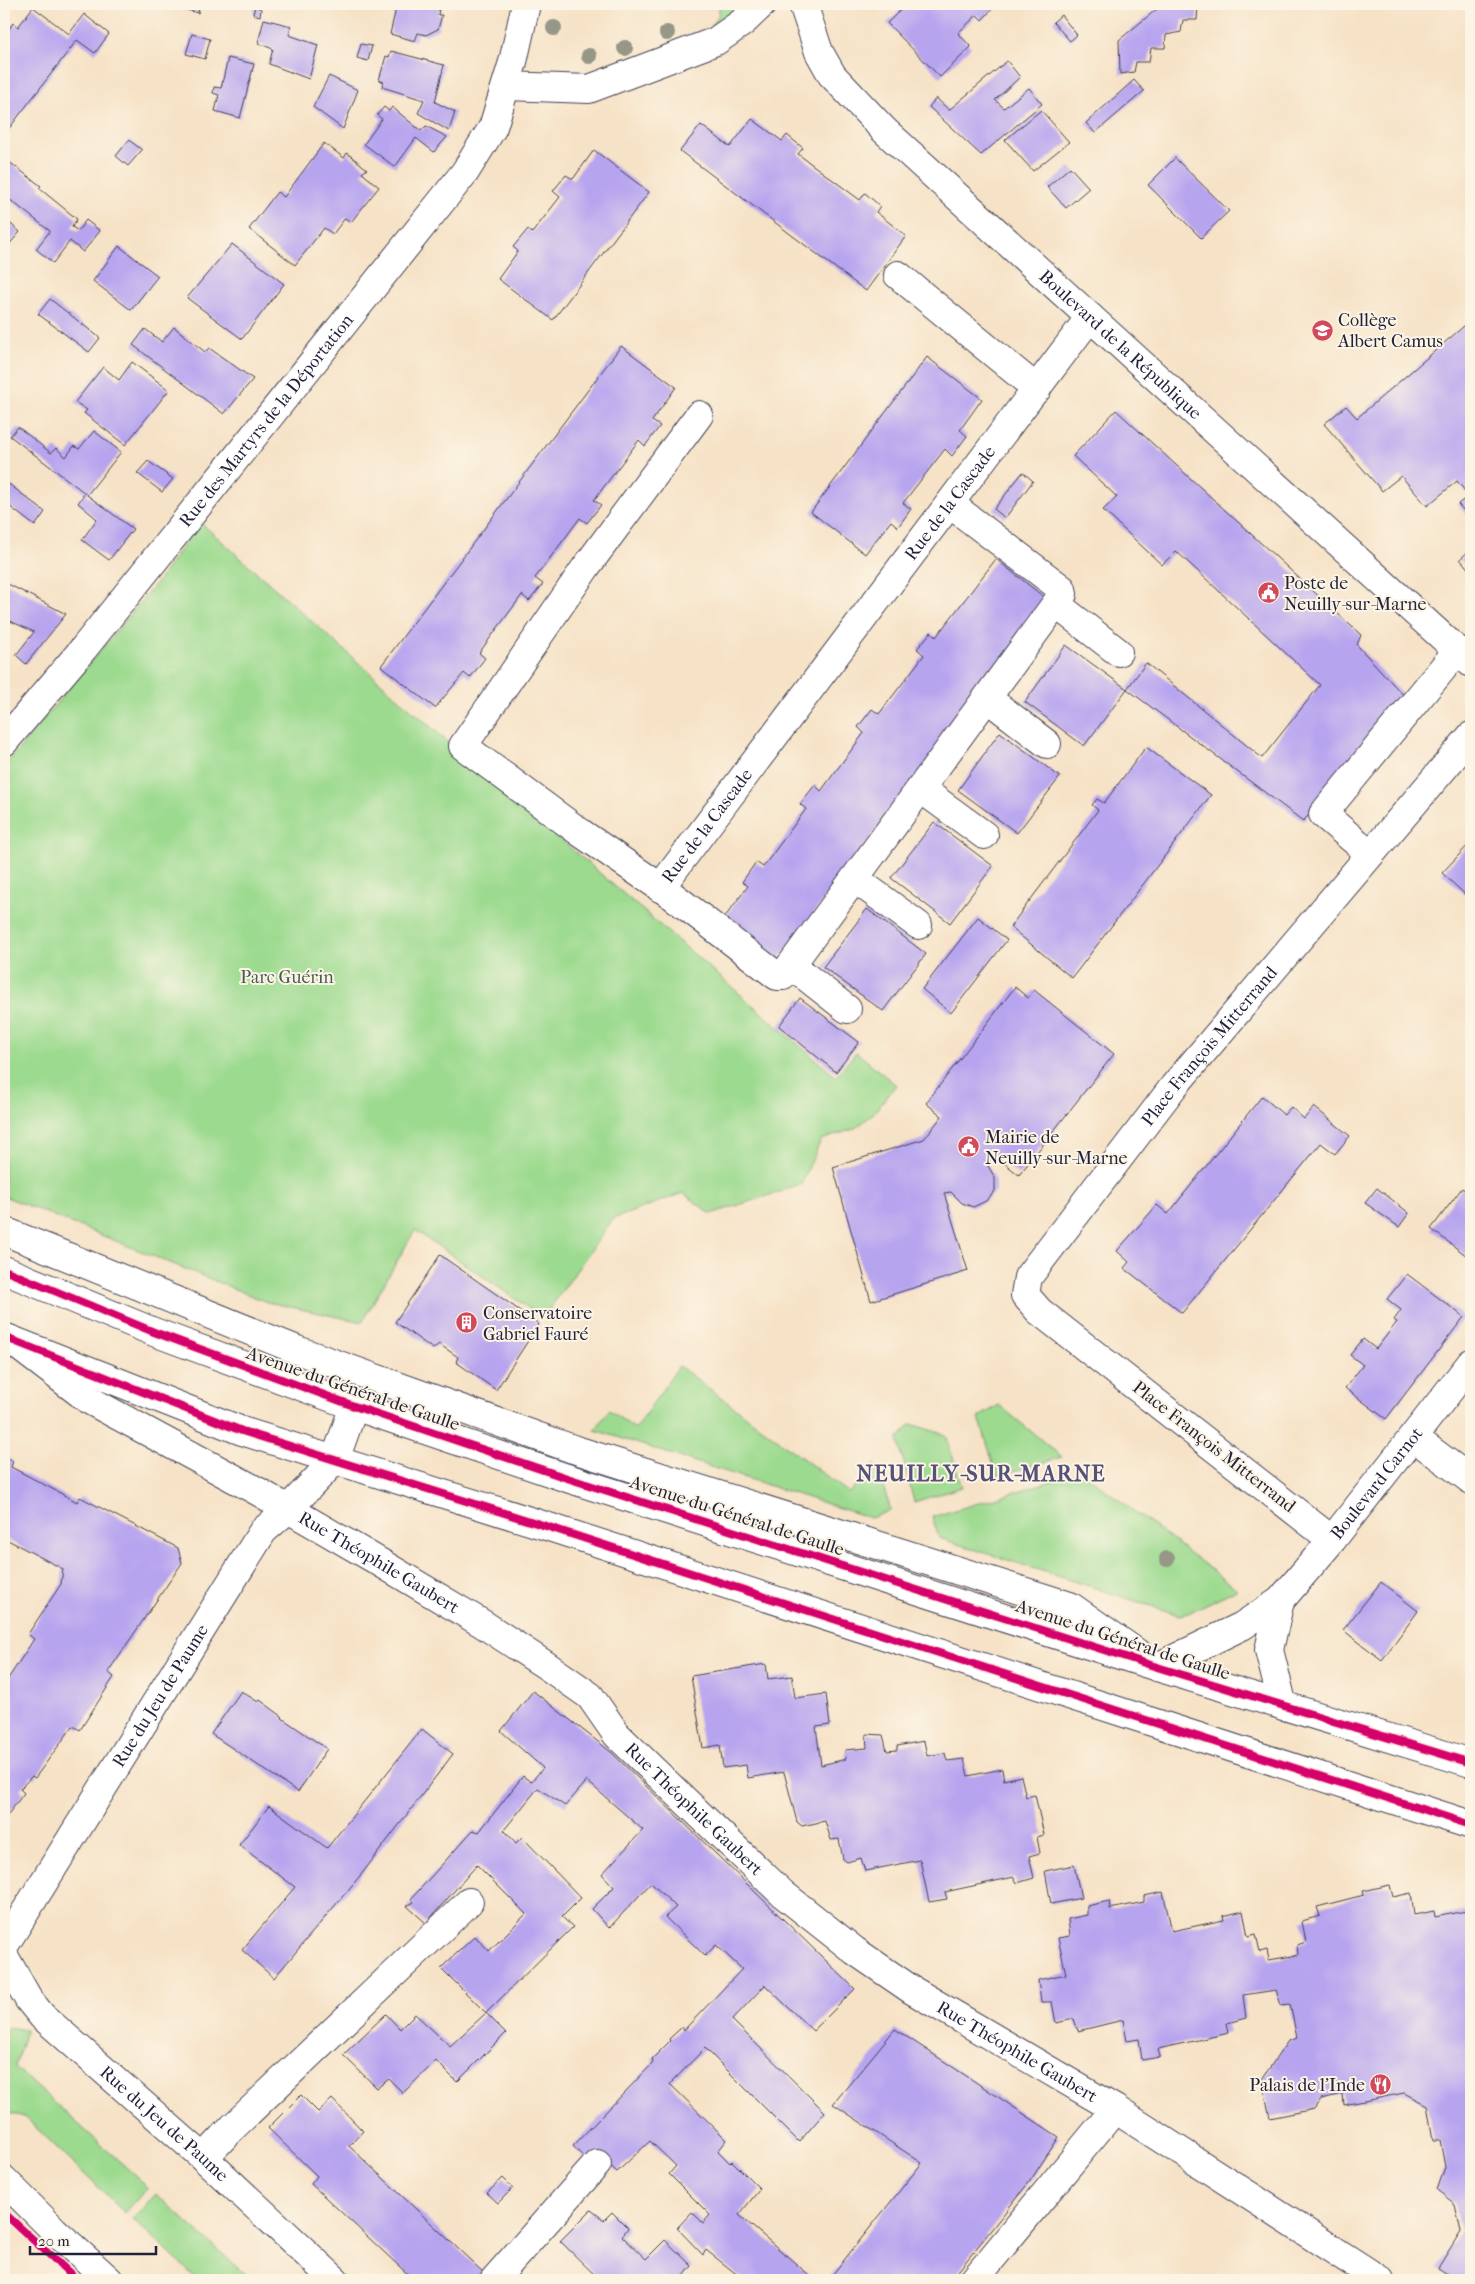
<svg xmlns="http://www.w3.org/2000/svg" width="1475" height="2284" font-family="'IM FELL French Canon',serif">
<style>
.green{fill:#9cda8f;stroke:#5f7e65}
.building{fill:#b7a4ef}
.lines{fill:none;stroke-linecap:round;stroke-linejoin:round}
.minor-casing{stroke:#423f50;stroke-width:30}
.major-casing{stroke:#423f50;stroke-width:30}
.minor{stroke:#fff;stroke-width:28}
.major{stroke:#fff;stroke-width:28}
.cycleway-casing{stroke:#fcf5e5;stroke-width:11}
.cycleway{stroke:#d6006c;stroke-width:8}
.tree{fill:#969787}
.labels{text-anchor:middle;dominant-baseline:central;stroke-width:4;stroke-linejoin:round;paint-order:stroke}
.poi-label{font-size:18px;fill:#22223b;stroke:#fcf5e5;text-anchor:start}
.street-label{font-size:18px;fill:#22223b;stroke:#fcf5e5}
.park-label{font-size:18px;fill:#475954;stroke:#fcf5e5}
.district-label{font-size:22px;font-weight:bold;letter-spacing:1px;fill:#56507a;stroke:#fcf5e5}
</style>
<rect width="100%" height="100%" fill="#fcf5e5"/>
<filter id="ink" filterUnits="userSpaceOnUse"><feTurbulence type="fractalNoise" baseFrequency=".02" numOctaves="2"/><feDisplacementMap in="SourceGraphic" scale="10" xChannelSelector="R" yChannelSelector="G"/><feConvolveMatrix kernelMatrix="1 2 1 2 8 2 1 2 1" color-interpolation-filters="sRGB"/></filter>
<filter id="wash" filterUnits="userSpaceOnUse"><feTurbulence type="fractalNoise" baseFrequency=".0096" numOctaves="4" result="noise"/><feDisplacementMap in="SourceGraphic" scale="20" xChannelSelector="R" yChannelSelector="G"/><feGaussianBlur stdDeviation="1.12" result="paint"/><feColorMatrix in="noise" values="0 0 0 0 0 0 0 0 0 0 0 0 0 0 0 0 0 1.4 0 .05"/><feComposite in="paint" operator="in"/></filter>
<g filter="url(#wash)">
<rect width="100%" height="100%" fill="#f6e2c6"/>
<path class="green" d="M 719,4 L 743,4 L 711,26 L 719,14 Z
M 200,522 L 450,744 L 836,1077 L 856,1052 L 896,1085 L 871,1116 L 854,1129 L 821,1140 L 801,1185 L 711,1214 L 683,1193 L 613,1219 L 543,1318 L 415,1230 L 362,1322 L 267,1302 L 4,1196 L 4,767 L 157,582 Z
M 679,1366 L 849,1493 L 875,1464 L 891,1510 L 871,1518 L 595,1430 L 609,1410 L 635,1429 Z
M 999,1405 L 1062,1457 L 997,1476 L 979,1417 Z
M 911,1424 L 946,1435 L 962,1487 L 914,1502 L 898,1440 Z
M 1082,1472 L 1237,1589 L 1188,1613 L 1179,1615 L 939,1538 L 932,1517 Z
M 9,2027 L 26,2030 L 15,2067 L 148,2187 L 125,2213 L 25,2117 L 4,2112 L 4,2030 Z
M 156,2194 L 251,2280 L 198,2280 L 133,2219 Z"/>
<g id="blocks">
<path class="building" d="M 166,4 L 200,4 L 198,13 Z
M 397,4 L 440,4 L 438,15 L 442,15 L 438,29 L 426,35 L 418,33 L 415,41 L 390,34 Z
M 907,4 L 929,5 L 997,4 L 982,20 L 977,15 L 958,33 L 971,47 L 940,77 L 887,23 Z
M 1163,4 L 1207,4 L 1207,5 L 1198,6 L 1197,20 L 1183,20 L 1181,32 L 1166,35 L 1165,48 L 1151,48 L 1149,62 L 1136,62 L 1134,72 L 1120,74 L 1119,40 Z
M 255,6 L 261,9 L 260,16 L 253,14 Z
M 33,7 L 69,34 L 84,14 L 109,34 L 95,53 L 77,40 L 4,135 L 4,37 L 13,23 L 18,27 Z
M 1061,15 L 1077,35 L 1070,41 L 1053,22 Z
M 264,19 L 291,26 L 289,35 L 318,45 L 309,79 L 269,64 L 273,49 L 258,43 Z
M 192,34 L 210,39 L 205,59 L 186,54 Z
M 361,44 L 372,46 L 368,61 L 357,58 Z
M 391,51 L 444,65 L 435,102 L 455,112 L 449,131 L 418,113 L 424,100 L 382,87 L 384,82 L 379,80 L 386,56 L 389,57 Z
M 228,58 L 254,64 L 240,118 L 215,111 L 219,95 L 213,93 L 214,87 L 221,88 Z
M 1007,61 L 1020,77 L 995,100 L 1004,108 L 1029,88 L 1042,104 L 981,155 L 929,107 L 936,98 L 949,110 Z
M 329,76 L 358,90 L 343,129 L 313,107 Z
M 1134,80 L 1144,91 L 1095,133 L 1086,123 Z
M 384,107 L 389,111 L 392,107 L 421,131 L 426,126 L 447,137 L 434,152 L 416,138 L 395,167 L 364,144 L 382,119 L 377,115 Z
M 1041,110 L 1069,142 L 1033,171 L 1005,140 Z
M 752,119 L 782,141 L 787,135 L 803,148 L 798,154 L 860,200 L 865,193 L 880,206 L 876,212 L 906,236 L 866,291 L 680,151 L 701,125 L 730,147 Z
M 129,140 L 142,150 L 128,166 L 116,156 Z
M 324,143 L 344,158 L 347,153 L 367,169 L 362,173 L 379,187 L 351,222 L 345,218 L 333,234 L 324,228 L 295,265 L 249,229 L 277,192 L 284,197 Z
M 594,150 L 649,192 L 553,320 L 498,279 L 518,251 L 513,247 L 528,229 L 532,233 L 560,197 L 553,191 L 566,175 L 573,179 Z
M 4,158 L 41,186 L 39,188 L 77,219 L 72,227 L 78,231 L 86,220 L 100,231 L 83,252 L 70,241 L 53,263 L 36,249 L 50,231 L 4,195 Z
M 1175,158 L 1229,211 L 1201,238 L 1148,185 Z
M 1070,167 L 1089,188 L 1066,208 L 1047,187 Z
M 4,218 L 20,232 L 6,248 L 4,246 Z
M 232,244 L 284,284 L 242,339 L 187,298 Z
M 119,246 L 158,276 L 131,310 L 93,281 Z
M 50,299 L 100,338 L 89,352 L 38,314 Z
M 1471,320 L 1471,519 L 1458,504 L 1469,496 L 1457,481 L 1427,506 L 1401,476 L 1382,491 L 1324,424 L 1346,406 L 1357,418 Z
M 174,327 L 205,352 L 209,348 L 253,379 L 224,414 L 133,345 L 145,329 L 162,342 Z
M 621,346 L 676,387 L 652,421 L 660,426 L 645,446 L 639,440 L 594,500 L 601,505 L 587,523 L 580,518 L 535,578 L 543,584 L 529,601 L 522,595 L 479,653 L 485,658 L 470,678 L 464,673 L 435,708 L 381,666 Z
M 927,357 L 982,399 L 960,430 L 967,436 L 952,456 L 945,449 L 903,503 L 911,509 L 898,527 L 891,521 L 865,554 L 811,512 Z
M 132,362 L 169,390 L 125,445 L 84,413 L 87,410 L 75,402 L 103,367 L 119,380 Z
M 1116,410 L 1361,635 L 1357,645 L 1405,697 L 1318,806 L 1303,821 L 1127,689 L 1084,746 L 1025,702 L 1066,645 L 1127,689 L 1146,663 L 1262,758 L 1320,685 L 1176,551 L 1162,565 L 1103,510 L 1117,497 L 1073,456 Z
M 18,427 L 51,453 L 56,448 L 66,457 L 74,446 L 79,449 L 94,431 L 121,452 L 87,495 L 133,529 L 109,560 L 82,540 L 97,519 L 78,503 L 85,493 L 10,436 Z
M 148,461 L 173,479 L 162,492 L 137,473 Z
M 1023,472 L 1033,481 L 1005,518 L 994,509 Z
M 9,484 L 45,512 L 35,526 L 4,502 L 4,491 Z
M 1471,549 L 1471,572 L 1460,559 Z
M 996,559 L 1049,601 L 776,963 L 722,921 L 748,886 L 742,882 L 756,862 L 763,867 L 806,809 L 800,804 L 815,785 L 821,791 L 864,733 L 858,727 L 872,709 L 879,714 L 924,655 L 917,649 L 931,632 L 936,637 Z
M 4,582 L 66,614 L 26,664 L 16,655 L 34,632 L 4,618 Z
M 1000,732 L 1060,777 L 1017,833 L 958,790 Z
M 1146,747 L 1211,795 L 1072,978 L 1010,927 L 1098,810 L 1092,805 L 1097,799 L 1104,803 Z
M 934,822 L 993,866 L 950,923 L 891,878 Z
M 1471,842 L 1471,900 L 1442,873 Z
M 867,909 L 926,954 L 883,1011 L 823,967 Z
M 978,917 L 1007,940 L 951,1013 L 922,989 Z
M 1015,987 L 1028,998 L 1034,990 L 1114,1054 L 1019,1175 L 994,1155 L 987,1164 L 995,1178 L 995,1191 L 986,1201 L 973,1207 L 962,1203 L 951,1192 L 944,1193 L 968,1271 L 871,1301 L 833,1167 L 924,1139 L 942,1116 L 926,1103 Z
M 800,998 L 859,1042 L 836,1072 L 779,1026 Z
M 1262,1096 L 1284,1115 L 1291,1107 L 1304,1119 L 1314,1107 L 1350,1136 L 1335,1154 L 1321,1143 L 1182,1313 L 1124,1268 L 1129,1262 L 1117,1251 L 1157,1205 L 1168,1214 Z
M 1377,1188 L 1409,1213 L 1399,1227 L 1365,1203 Z
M 1462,1188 L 1471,1195 L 1471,1259 L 1431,1229 Z
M 440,1255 L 539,1324 L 496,1390 L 456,1362 L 458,1357 L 439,1344 L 433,1349 L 395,1322 Z
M 1407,1274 L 1464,1317 L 1386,1419 L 1345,1388 L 1363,1365 L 1350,1355 L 1363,1339 L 1376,1349 L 1397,1322 L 1394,1320 L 1401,1310 L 1387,1299 Z
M 4,1456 L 13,1461 L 11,1467 L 77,1502 L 80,1497 L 178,1548 L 182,1563 L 108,1672 L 114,1677 L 80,1730 L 73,1726 L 35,1778 L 32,1776 L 20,1789 L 24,1793 L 4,1820 L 4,1693 L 6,1691 L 4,1685 L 34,1639 L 28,1634 L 61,1584 L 63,1569 L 4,1538 Z
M 1381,1582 L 1418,1611 L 1382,1660 L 1343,1630 Z
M 766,1664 L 768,1679 L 792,1676 L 795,1698 L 826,1694 L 830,1725 L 816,1727 L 821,1765 L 846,1759 L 845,1750 L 867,1748 L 866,1734 L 883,1735 L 887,1751 L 897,1750 L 897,1746 L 924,1741 L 927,1756 L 945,1753 L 947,1761 L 964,1759 L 968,1776 L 1002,1769 L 1004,1780 L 1021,1776 L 1026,1797 L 1035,1795 L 1044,1835 L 1037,1837 L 1040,1853 L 1029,1856 L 1034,1878 L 1017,1883 L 1014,1877 L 945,1892 L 947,1899 L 929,1902 L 920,1860 L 865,1871 L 861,1858 L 847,1862 L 843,1859 L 839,1839 L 831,1840 L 825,1821 L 802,1826 L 797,1822 L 784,1772 L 748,1778 L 746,1765 L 723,1768 L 720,1745 L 703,1748 L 691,1676 Z
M 241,1691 L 258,1702 L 260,1700 L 283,1717 L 282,1718 L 327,1749 L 298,1792 L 211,1734 Z
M 533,1691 L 611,1752 L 855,1989 L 813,2031 L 765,1985 L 732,2020 L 825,2112 L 799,2142 L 705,2048 L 670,2084 L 727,2140 L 718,2151 L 730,2163 L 732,2161 L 760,2189 L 739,2215 L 815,2280 L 744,2280 L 706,2250 L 703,2255 L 677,2228 L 692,2212 L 703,2223 L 710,2215 L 669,2174 L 676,2166 L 650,2141 L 617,2172 L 600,2156 L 591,2165 L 573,2146 L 653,2063 L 652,2059 L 670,2041 L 669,2039 L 682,2027 L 684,2030 L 742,1969 L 716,1945 L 705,1956 L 665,1917 L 676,1907 L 651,1883 L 609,1928 L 592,1909 L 614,1887 L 602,1874 L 643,1830 L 587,1781 L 565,1806 L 538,1788 L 504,1830 L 516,1843 L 522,1837 L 581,1898 L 562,1917 L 573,1927 L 486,2013 L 441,1968 L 475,1936 L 489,1951 L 526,1914 L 477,1865 L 426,1923 L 407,1906 L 414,1902 L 411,1899 L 473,1830 L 479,1832 L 523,1776 L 531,1782 L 543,1768 L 501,1731 Z
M 422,1729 L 453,1754 L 364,1871 L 274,1978 L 242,1950 L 295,1887 L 239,1845 L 269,1806 L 327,1848 Z
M 1074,1865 L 1081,1898 L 1051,1904 L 1045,1871 Z
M 1390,1885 L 1393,1897 L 1411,1893 L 1414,1915 L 1434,1911 L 1435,1917 L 1471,1910 L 1471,2280 L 1457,2280 L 1438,2268 L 1461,2231 L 1455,2204 L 1437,2190 L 1445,2167 L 1440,2140 L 1433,2140 L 1427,2105 L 1404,2093 L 1344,2105 L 1343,2094 L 1321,2099 L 1314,2109 L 1270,2118 L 1262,2079 L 1288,2041 L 1297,2038 L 1290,2004 L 1281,2005 L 1276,1990 L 1243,1995 L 1246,2018 L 1227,2023 L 1229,2033 L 1158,2049 L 1160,2057 L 1142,2060 L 1139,2039 L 1127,2041 L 1123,2020 L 1078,2031 L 1074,2019 L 1056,2023 L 1052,2002 L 1041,2002 L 1038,1980 L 1066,1974 L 1058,1938 L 1070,1936 L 1068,1919 L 1087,1915 L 1087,1906 L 1109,1901 L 1110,1909 L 1144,1902 L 1144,1896 L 1163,1892 L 1172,1931 L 1224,1920 L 1223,1916 L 1243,1911 L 1248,1936 L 1256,1934 L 1260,1952 L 1267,1950 L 1269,1960 L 1298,1955 L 1297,1945 L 1306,1942 L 1302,1921 L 1320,1916 L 1317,1907 L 1364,1895 L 1363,1891 Z
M 486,2013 L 506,2033 L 457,2082 L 436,2061 L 403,2093 L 389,2079 L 377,2088 L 343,2055 L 386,2014 L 400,2029 L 415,2014 L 450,2046 Z
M 895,2029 L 1059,2137 L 1030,2181 L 951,2280 L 828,2280 L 922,2163 L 833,2104 Z
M 301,2095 L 318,2112 L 332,2099 L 363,2131 L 349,2146 L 487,2276 L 483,2280 L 414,2280 L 311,2184 L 317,2176 L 268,2128 Z
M 503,2178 L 513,2188 L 498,2203 L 487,2193 Z
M 591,2210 L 604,2220 L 612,2212 L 628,2228 L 622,2236 L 646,2259 L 665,2240 L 692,2266 L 683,2277 L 687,2280 L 600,2280 L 560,2241 Z"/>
</g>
</g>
<g filter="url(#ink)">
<use href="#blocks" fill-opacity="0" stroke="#423f50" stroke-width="1"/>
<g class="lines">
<defs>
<g id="minor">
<path id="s1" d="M 803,4 L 819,52 L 832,75 L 884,130 L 1471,663"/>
<path d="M 506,86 L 589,89 L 716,41 L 743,22 L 762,4"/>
<path d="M 898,275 L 1037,389"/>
<path d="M 699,415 L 586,567 L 463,746 L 581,833 L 673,896 L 777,976 L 783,976 L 791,965 L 1063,594 L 1062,589 L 950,504"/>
<path d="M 1056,604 L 1118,652"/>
<path d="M 987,698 L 1047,744"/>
<path d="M 921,789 L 984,835"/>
<path d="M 1369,853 L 1323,814 L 1458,650"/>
<path d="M 855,879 L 918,925"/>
<path id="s2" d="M 660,888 L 1090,317"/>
<path d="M 791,965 L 847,1009"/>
<path id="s3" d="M 4,1231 L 297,1350 L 573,1449 L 1070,1606 L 1157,1667 L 1242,1626 L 1280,1601 L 1332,1540 L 1471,1363"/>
<path id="s4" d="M 21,1348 L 89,1400 L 259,1492 L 376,1560 L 483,1624 L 547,1666 L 590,1696 L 617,1735 L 675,1791 L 783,1894 L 855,1951 L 912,1990 L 1115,2109 L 1380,2280"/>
<path d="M 1413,1437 L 1471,1480"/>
<path id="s5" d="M 1332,1540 L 1039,1311 L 1025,1295 L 1028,1277 L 1174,1086 L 1471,736"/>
<path d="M 1280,1601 L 1269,1650 L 1283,1706"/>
<path id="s6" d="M 4,1946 L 263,1531 L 288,1509 L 335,1460"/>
<path id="s7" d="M 4,1956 L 29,2000 L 42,2016 L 204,2158 L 335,2280"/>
<path d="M 204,2158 L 233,2127 L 469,1902"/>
<path d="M 4,2180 L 54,2230 L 109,2280"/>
<path d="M 494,2280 L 597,2164"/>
<path d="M 974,2280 L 1115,2109"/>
</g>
<g id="major">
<path id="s8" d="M 4,742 L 84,648 L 465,172 L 493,127 L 513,62 L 526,4"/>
<path d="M 4,1270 L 154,1332 L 354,1406 L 564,1477 L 1157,1667 L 1471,1763"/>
<path d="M 4,1337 L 242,1431 L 549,1527 L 1471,1825"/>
<path d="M 335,1460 L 354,1406"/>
</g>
</defs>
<use href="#minor" class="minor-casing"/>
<use href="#major" class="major-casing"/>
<use href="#minor" class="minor"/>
<use href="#major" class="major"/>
<defs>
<path id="cycleway" d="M 4,1270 L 154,1332 L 354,1406 L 564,1477 L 1157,1667 L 1471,1763
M 4,1337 L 242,1431 L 549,1527 L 1471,1825
M 4,2213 L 77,2280"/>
</defs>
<use href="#cycleway" class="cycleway-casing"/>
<use href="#cycleway" class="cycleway"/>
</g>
<g class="tree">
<circle cx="554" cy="28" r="8"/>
<circle cx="667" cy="33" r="8"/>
<circle cx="625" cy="48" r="8"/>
<circle cx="589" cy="56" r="8"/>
<circle cx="1167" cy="1559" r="8"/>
</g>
</g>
<defs>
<symbol id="school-disc" viewBox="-11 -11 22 22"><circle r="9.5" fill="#d1495b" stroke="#fcf5e5"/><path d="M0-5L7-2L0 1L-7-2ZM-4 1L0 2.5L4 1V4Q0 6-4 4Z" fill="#fff"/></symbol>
<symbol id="civic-disc" viewBox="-11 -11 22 22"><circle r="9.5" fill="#d1495b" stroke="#fcf5e5"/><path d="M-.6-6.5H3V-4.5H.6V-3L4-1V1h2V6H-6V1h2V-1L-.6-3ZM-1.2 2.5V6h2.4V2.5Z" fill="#fff"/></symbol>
<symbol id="building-disc" viewBox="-11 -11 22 22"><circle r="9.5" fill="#d1495b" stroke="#fcf5e5"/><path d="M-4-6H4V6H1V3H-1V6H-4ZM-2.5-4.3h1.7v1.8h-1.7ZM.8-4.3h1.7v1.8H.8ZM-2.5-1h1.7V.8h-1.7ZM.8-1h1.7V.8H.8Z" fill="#fff"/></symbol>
<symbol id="restaurant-disc" viewBox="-11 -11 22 22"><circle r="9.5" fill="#d1495b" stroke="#fcf5e5"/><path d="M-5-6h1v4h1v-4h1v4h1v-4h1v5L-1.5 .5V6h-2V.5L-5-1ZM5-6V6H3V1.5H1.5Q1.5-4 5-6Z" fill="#fff"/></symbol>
</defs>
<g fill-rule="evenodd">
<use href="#school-disc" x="1310" y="318" width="25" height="25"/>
<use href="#civic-disc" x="1256" y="580" width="25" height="25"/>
<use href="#civic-disc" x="956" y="1134" width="25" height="25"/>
<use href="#building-disc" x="454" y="1310" width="25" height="25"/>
<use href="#restaurant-disc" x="1368" y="2072" width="25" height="25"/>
</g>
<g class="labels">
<g class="poi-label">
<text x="1338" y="320">Collège<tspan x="1338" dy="21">Albert Camus</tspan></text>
<text x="1284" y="583">Poste de<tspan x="1284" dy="21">Neuilly-sur-Marne</tspan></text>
<text x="985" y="1137">Mairie de<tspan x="985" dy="21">Neuilly-sur-Marne</tspan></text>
<text x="483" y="1313">Conservatoire<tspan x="483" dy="21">Gabriel Fauré</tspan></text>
<text x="1365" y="2085" text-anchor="end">Palais de l'Inde</text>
</g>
<g class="street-label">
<text stroke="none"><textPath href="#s1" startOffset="472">Boulevard de la République</textPath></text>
<text stroke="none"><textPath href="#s8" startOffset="415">Rue des Martyrs de la Déportation</textPath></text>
<text stroke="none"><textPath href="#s2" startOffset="482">Rue de la Cascade</textPath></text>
<text stroke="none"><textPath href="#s2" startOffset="78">Rue de la Cascade</textPath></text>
<text stroke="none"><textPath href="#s5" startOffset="705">Place François Mitterrand</textPath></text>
<text transform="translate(353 1389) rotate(19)">Avenue du Général de Gaulle</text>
<text transform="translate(1214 1447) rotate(38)">Place François Mitterrand</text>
<text stroke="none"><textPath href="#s3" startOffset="1529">Boulevard Carnot</textPath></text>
<text transform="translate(737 1516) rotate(18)">Avenue du Général de Gaulle</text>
<text stroke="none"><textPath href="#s4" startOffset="418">Rue Théophile Gaubert</textPath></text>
<text transform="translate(1123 1640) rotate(18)">Avenue du Général de Gaulle</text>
<text stroke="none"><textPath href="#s6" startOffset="295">Rue du Jeu de Paume</textPath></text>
<text stroke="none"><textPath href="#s4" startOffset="822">Rue Théophile Gaubert</textPath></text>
<text stroke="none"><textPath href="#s4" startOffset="1228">Rue Théophile Gaubert</textPath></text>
<text stroke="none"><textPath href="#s7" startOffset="234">Rue du Jeu de Paume</textPath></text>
</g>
<g class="park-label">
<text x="287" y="977">Parc Guérin</text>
</g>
<g class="district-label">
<text x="981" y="1474">NEUILLY-SUR-MARNE</text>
</g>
</g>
<rect width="1475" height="2284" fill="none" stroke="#fcf5e5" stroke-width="20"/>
<path d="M30 2246v8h126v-8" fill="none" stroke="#22223b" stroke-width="2.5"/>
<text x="38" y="2246" font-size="15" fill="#22223b" stroke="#fcf5e5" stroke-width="4" paint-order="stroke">20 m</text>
</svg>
